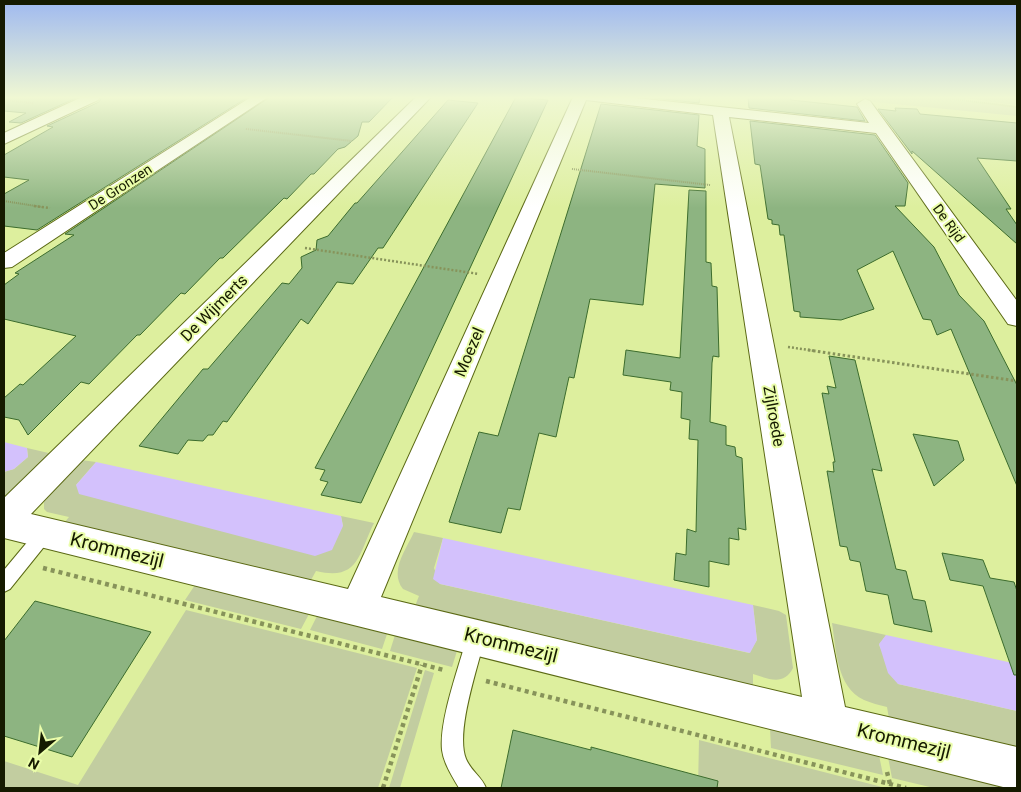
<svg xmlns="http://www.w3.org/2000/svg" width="1021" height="792" font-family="Roboto,sans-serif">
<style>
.green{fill:#c2cda0}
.water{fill:#d3c1fc}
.building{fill:#8db481;stroke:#3c6c2d}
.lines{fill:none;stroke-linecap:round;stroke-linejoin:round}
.lane-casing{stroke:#5b6914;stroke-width:2}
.street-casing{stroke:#5b6914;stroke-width:2}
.path-far3{stroke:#87935a;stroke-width:2;stroke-dasharray:1 1;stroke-linecap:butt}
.path-far2{stroke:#87935a;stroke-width:2.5;stroke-dasharray:2 2;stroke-linecap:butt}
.path-far1{stroke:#87935a;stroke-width:3;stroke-dasharray:2.5 2.5;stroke-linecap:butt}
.path{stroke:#87935a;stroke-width:4.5;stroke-dasharray:4 4;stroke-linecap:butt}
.lane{fill:#fff;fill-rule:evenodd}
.street{fill:#fff;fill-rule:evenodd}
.labels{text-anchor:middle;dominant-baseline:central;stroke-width:4;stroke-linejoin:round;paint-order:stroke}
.far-street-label{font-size:14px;fill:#151a00;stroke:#eafdaa}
.street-label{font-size:16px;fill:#151a00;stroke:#eafdaa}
.near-street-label{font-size:19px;fill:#151a00;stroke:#eafdaa}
</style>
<rect width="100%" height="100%" fill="#ddef9e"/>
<path class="green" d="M 861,97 L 926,97 L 1017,108 L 1017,116 L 864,101 Z
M 951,97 L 985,101 L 961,97 L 1014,97 L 1017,100 L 1017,105 Z
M 27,448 L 53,454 L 15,490 L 4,496 L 4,472 L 14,469 L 28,457 Z
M 81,460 L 96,462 L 76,485 L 343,526 L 341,516 L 374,523 C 358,555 359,581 316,571 L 311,580 L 64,523 L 69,517 L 47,512 L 44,509 L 44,502 Z
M 414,532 L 443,538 L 434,568 L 440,584 L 749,653 L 757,640 L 753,605 L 779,611 L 786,615 L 793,668 C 784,686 769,679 753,674 L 753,686 L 415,606 L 419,596 L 403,589 C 389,571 406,550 414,532 Z
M 195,585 L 309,614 L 301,629 L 185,600 Z
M 186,610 L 417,668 L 378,788 L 4,788 L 4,761 L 78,785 Z
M 317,616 L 387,634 L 382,649 L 310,630 Z
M 832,623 L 886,635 L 879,645 L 898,684 L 1017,711 L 1017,749 L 889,719 L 887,707 C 879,705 871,703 864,700 C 836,687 836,648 832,623 Z
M 395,635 L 457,651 L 452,667 L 390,651 Z
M 425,670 L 434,673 L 400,788 L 389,788 Z
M 770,728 L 879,755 L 883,775 L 771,748 Z
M 699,740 L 886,788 L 698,788 Z
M 888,757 L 1011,788 L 934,788 L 892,778 Z"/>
<path class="water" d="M 4,442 L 27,448 L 28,457 L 14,469 L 4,472 Z
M 96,462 L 341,516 L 343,526 L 332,550 L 315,556 L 79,494 L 76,485 Z
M 443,538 L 753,605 L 757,640 L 750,653 L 440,584 L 433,579 Z
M 886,635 L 1017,664 L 1017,711 L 898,684 L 888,673 L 879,644 Z"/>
<path class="building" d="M 4,97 L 78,97 L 21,123 L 9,122 L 26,113 L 4,111 Z
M 102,97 L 248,97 L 37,230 L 4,226 L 4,194 L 29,180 L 4,177 L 4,155 L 53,127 L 47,126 L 99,102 Z
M 270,97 L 393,97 L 369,122 L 362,122 L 358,136 L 345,147 L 338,149 L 314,174 L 311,174 L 287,199 L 284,198 L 223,258 L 220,258 L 185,294 L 181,293 L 140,335 L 137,335 L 89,384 L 81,382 L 28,435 L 19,420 L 4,417 L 4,398 L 20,384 L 23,385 L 76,336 L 4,319 L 4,285 L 19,274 L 15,273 L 74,235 L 65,234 Z
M 516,97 L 548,100 L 361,503 L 321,495 L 328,482 L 320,480 L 325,470 L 315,468 Z
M 645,97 L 700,97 L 699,103 Z
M 748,97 L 790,97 L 791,100 L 857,107 L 865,121 L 749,108 Z
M 448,100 L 478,103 L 383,248 L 378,248 L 353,284 L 337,282 L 308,324 L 301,319 L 227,422 L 223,421 L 213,435 L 208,435 L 203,441 L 188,440 L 178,454 L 139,446 L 203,369 L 208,369 L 282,283 L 289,284 L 302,268 L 301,257 L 316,250 L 317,240 L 328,236 L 355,203 L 357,203 Z
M 601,104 L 699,115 L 697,146 L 705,149 L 705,188 L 655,184 L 643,305 L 590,299 L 574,378 L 569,377 L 556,437 L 539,433 L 520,510 L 508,508 L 501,533 L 449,522 L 479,432 L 498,436 Z
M 895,108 L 917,109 L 920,114 L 1017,123 L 1017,161 L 977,158 L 1011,209 L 1006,209 L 1017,225 L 1017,244 L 912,151 L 912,154 L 878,109 L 896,111 Z
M 750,121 L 875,135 L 908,183 L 905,206 L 895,206 L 934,247 L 959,295 L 984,321 L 1017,385 L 1017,486 L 951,329 L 937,335 L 931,320 L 923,319 L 893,251 L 857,270 L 874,309 L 841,320 L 800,317 L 800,312 L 794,311 L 784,235 L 780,235 L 779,225 L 772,224 L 772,220 L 768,219 L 760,165 L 755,164 Z
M 689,190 L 706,191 L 706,262 L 711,263 L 712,286 L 717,287 L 719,357 L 713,356 L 712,363 L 710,422 L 726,426 L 726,445 L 735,447 L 736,456 L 742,458 L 745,515 L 746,530 L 738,528 L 739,540 L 729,538 L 729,565 L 709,561 L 709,587 L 674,580 L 676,553 L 686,555 L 687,529 L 696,532 L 698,440 L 689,439 L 690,420 L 681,418 L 682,392 L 670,390 L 671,382 L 623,375 L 626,350 L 680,358 Z
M 829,356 L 855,360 L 882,471 L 872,469 L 896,569 L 906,571 L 913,599 L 925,601 L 932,632 L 894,624 L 888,595 L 866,591 L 860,562 L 850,560 L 847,547 L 840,546 L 827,471 L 834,472 L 833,462 L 835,462 L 822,393 L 829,394 L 827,386 L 836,388 Z
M 913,434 L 958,441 L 964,460 L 934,486 Z
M 942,553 L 983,560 L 990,578 L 1014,582 L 1017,591 L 1017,675 L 1014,675 L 983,586 L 950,580 Z
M 35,601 L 151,632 L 72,757 L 4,736 L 4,641 Z
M 513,730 L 591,750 L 591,747 L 718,781 L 717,788 L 501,788 Z"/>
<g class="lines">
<defs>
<path id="lane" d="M 45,525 L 51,528 L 53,533 L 51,538 L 10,589 L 4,592 L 4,570 L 39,528 Z
M 476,628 L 483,630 L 485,637 C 478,667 455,732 466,759 C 471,771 482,777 486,788 L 459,788 C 452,776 444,764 442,750 C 439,720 459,667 467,637 L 469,630 Z"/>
<path id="street" d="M 82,97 L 100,97 L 98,100 L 4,144 L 4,133 Z
M 251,97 L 268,97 L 12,267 L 4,268 L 4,253 Z
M 416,97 L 431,97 L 31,514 L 348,589 L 573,97 L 627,97 L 869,123 L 857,104 L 865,99 L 870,101 L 1017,301 L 1017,326 L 1008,324 L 876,133 L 729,117 L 845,707 L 1017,747 L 1017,788 L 1007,788 L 4,538 L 4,498 ZM 586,100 L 713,115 L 802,697 L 381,597 Z"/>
</defs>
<use href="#lane" class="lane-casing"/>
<use href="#street" class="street-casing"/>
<path class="path-far3" d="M 936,97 L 1017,107
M 4,100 L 34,103
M 246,129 L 352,141
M 572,169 L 710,185
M 4,201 L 42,207"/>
<path class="path-far2" d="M 34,206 L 50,208
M 305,248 L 479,274
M 788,347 L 816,351"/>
<path class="path-far1" d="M 808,350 L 1017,381"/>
<path class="path" d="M 43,568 L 444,670
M 486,681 L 906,788
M 887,772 L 890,784
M 383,788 L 422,665"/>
<use href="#lane" class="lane"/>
<use href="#street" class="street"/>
</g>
<linearGradient id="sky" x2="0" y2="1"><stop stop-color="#9fb9f0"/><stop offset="0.47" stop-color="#f0f8d3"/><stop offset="1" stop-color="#f0f8d3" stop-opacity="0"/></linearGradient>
<rect width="1021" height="208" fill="url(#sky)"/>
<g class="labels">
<g class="far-street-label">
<text transform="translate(120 187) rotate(-33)">De Gronzen</text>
<text transform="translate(949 223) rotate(54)">De Rijd</text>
</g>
<g class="street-label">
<text transform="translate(214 308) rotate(-45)">De Wijmerts</text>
<text transform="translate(469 352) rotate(-67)">Moezel</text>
<text transform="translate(774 416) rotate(80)">Zijlroede</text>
</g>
<g class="near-street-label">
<text transform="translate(117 550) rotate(14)">Krommezijl</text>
<text transform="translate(511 645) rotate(14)">Krommezijl</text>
<text transform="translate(904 741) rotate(14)">Krommezijl</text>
</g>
</g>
<rect width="1021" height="792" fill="none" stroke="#151a00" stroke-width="10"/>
<g transform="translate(40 752) rotate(208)" stroke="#eafdaa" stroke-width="4" paint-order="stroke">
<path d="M0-4L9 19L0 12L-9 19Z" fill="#151a00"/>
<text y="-8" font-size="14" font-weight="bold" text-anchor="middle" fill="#151a00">N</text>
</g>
</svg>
